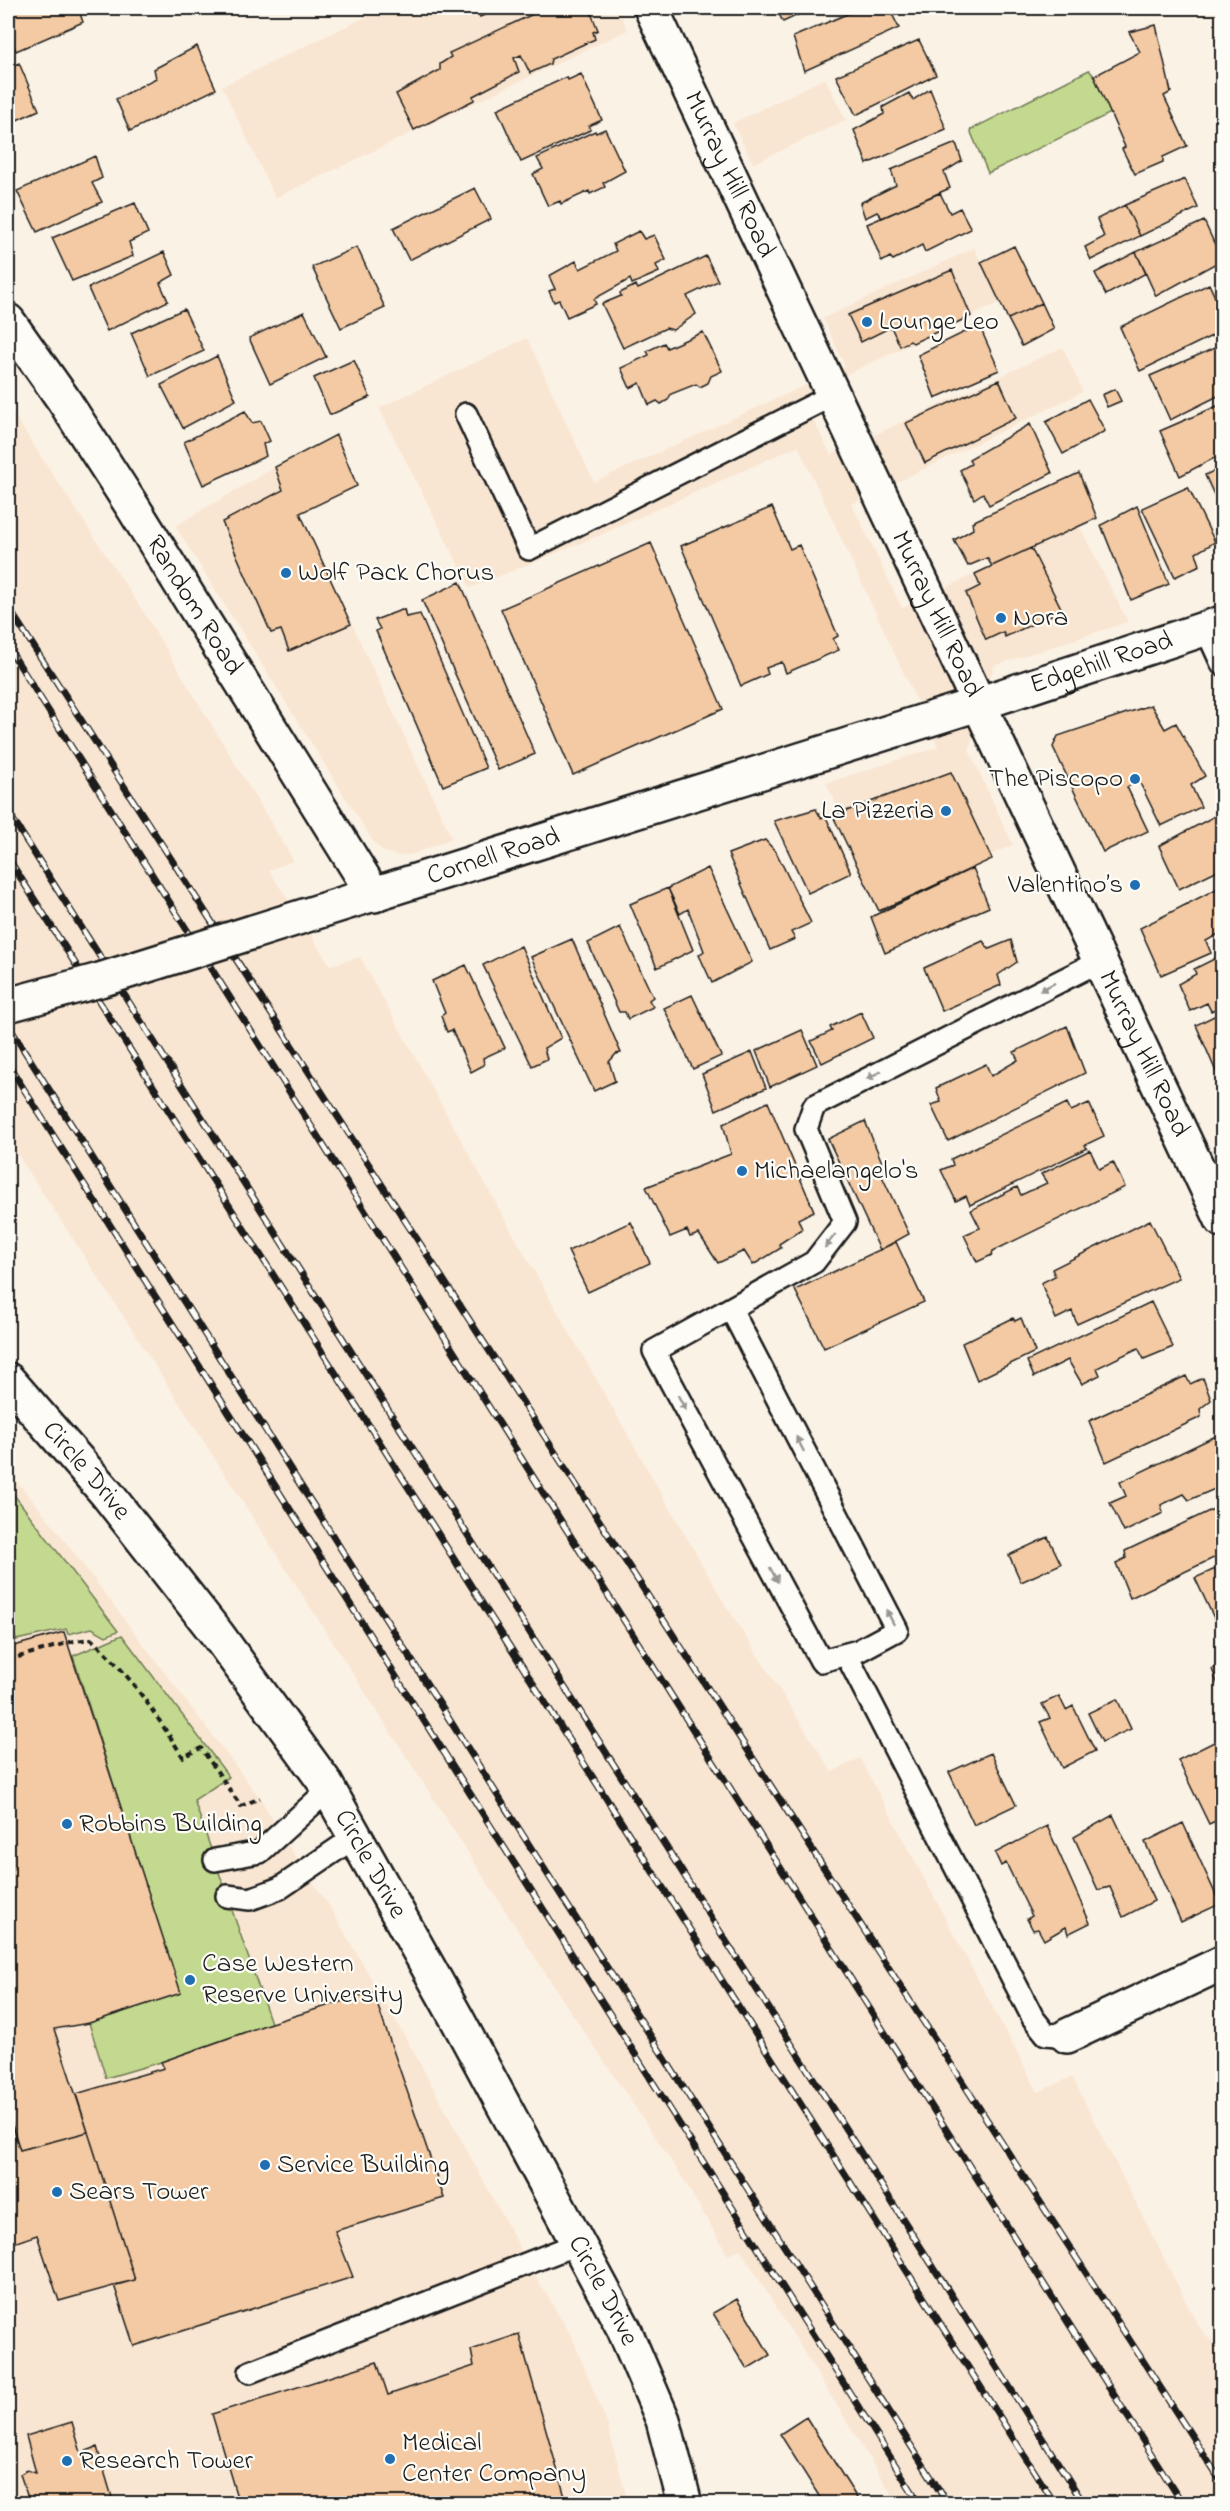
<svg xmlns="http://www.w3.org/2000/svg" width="1230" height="2511" font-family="'Indie Flower',sans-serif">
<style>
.built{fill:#f9e6d2}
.green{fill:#c3d98f;stroke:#707a56;stroke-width:1.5}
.building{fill:#f3caa3;stroke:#1c1c1c;stroke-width:1.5}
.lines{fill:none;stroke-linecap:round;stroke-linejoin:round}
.lane-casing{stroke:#1c1c1c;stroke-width:26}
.street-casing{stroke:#1c1c1c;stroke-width:38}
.secondary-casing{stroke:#1c1c1c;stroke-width:38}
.path{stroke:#1c1c1c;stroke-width:4;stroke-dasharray:6 4.5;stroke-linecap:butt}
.lane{stroke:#fdfcf7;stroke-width:21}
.street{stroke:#fdfcf7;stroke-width:33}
.secondary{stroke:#fdfcf7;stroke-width:33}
.rail-casing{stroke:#1c1c1c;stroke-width:7}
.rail{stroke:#fdfcf7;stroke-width:4.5;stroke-dasharray:14;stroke-linecap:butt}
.secondary-bridge-casing{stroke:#1c1c1c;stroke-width:38;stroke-linecap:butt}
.secondary-bridge{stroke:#fdfcf7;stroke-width:33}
.oneway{fill:#989794}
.poi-dot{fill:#1f6fb2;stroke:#fdfcf7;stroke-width:2}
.labels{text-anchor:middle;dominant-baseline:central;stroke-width:4.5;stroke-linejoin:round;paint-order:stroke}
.street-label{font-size:27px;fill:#1c1c1c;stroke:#fdfcf7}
.poi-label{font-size:27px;fill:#1c1c1c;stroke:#fdfcf7;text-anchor:start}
</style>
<rect width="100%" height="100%" fill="#fbf2e6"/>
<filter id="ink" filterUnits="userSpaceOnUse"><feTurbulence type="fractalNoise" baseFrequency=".0167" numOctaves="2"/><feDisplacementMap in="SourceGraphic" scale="12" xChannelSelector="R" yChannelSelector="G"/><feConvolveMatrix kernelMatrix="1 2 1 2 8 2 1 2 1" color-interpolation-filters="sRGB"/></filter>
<g filter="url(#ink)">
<path class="built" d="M 384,8 L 617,8 L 628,30 L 275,198 L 222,86 Z
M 825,78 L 846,120 L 753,164 L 733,123 Z
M 974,248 L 1001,302 L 801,396 L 831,455 L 1063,347 L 1083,392 L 852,504 L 902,608 L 1079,525 L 1128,622 L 994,666 L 969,750 L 1013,845 L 884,901 L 826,783 L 938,747 L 798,446 L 596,537 L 470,588 L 379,408 L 527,338 L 594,482 L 845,367 L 823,318 Z
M 8,406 L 143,611 L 294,861 L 269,870 L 330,965 L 360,957 L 516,1239 L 722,1599 L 832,1772 L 860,1758 L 1038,2092 L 1072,2077 L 1198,2325 L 1222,2353 L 1222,2503 L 897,2503 L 740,2249 L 728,2255 L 678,2171 L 556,1990 L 129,1325 L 8,1140 Z
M 275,467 L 300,513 L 452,838 L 414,854 L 398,856 L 384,852 L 374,843 L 175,526 Z
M 8,1471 L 46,1516 L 260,1798 L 289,1847 L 330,1907 L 415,2054 L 528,2263 L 572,2337 L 607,2423 L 628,2503 L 8,2503 Z"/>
<path class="green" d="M 1089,70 L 1094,76 L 1111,113 L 988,173 L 970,130 Z
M 8,1487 L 118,1631 L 106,1636 L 92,1628 L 68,1634 L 66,1629 L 16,1640 L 10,1623 L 8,1623 Z
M 122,1635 L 229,1777 L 194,1800 L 271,2023 L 161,2062 L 106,2078 L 89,2023 L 180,1993 L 73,1656 Z"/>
<path class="building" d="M 8,8 L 78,8 L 83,22 L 16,51 L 8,31 Z
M 447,8 L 462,8 L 450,12 Z
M 477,8 L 501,8 L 480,17 Z
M 546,8 L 589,8 L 598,30 L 593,32 L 595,39 L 551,59 L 550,64 L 530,73 L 521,55 L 514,58 L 519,72 L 473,96 L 474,100 L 414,130 L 396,94 L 440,70 L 440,64 L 451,57 L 449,53 Z
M 776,8 L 813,8 L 783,22 Z
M 861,8 L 872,8 L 875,13 L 889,8 L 899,28 L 804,71 L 793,37 Z
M 1156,25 L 1171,92 L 1164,96 L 1187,146 L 1163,157 L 1163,162 L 1135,174 L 1122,149 L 1125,147 L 1094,76 L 1140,52 L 1129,32 Z
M 919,40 L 936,75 L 856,115 L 836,76 Z
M 197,46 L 216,89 L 130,131 L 116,99 L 156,78 L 154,69 Z
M 19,63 L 39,110 L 8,124 L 8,69 Z
M 581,74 L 602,120 L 589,126 L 590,130 L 521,162 L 497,109 L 567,77 L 568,80 Z
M 930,89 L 946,129 L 867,164 L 854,130 L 884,114 L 883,107 L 909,93 L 913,100 Z
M 605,129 L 625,171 L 603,183 L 605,187 L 590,194 L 589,191 L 561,204 L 560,201 L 548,206 L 533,174 L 543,169 L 537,158 L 595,131 L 596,133 Z
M 956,143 L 962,161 L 944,172 L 950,188 L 882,218 L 877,212 L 865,218 L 860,203 L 896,185 L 891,170 Z
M 95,156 L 102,178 L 92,183 L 102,202 L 37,232 L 17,191 Z
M 1185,179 L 1198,208 L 1140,236 L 1125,205 Z
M 475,188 L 491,219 L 409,260 L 393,228 Z
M 940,193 L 950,213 L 960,208 L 971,229 L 925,252 L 922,245 L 893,260 L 890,257 L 882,262 L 867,224 Z
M 135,203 L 148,233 L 129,242 L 133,256 L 72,281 L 52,238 Z
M 1125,205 L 1140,236 L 1091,260 L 1085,247 L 1104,237 L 1097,219 Z
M 1204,221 L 1222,260 L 1156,296 L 1136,252 Z
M 639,231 L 644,239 L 654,235 L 666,260 L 656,265 L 659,272 L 632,284 L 630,279 L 594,299 L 596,304 L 567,317 L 559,300 L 554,302 L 549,291 L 555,289 L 549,276 L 576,261 L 580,269 L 616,251 L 613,244 Z
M 1014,246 L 1042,303 L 1008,319 L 981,262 Z
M 357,247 L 385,308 L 341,328 L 312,267 Z
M 164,252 L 174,275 L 160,283 L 168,301 L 107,331 L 88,288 Z
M 1136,252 L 1146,273 L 1106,295 L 1095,273 Z
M 706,256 L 718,281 L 687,296 L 696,314 L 673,330 L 666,328 L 623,348 L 602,304 L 621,296 L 620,293 L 636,285 L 638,289 Z
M 952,270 L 971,316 L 913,343 L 910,341 L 900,346 L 891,327 L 861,342 L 848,315 Z
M 1209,284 L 1222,312 L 1222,331 L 1140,371 L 1120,327 Z
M 1042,303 L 1054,329 L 1022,346 L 1008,319 Z
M 184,309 L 204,351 L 150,376 L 131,333 Z
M 304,312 L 326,357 L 270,384 L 249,338 Z
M 979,325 L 999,370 L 935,398 L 918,355 Z
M 703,332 L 722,371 L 711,376 L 708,383 L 700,387 L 696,384 L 671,394 L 668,400 L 661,404 L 657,401 L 649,405 L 640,383 L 630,388 L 621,368 L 649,355 L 647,351 L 664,343 L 667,348 Z
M 1217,347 L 1222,360 L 1222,394 L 1170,420 L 1150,376 Z
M 217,356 L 236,400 L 183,428 L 161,385 Z
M 354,360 L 370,397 L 330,415 L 314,378 Z
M 999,380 L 1016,418 L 925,463 L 906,423 Z
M 1115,389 L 1121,401 L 1107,407 L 1102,395 Z
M 1088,399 L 1105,431 L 1063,454 L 1046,422 Z
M 1222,404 L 1222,454 L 1180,476 L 1160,431 Z
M 245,411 L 252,423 L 261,421 L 270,441 L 263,444 L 266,456 L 203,485 L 184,442 Z
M 1030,424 L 1052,473 L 989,505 L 983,493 L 974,499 L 960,470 L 971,464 L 969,459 Z
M 336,435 L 357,486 L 300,513 L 351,624 L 289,651 L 281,630 L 271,633 L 222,522 L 283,490 L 275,467 Z
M 1222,467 L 1222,512 L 1205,475 Z
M 1079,473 L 1097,518 L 992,566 L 987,558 L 968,566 L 954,540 L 973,529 L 972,522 Z
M 1188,487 L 1215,542 L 1196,553 L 1200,565 L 1175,577 L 1142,508 Z
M 1137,506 L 1169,584 L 1131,600 L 1101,525 Z
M 772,507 L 790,549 L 799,545 L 838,636 L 833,639 L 839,650 L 786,673 L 782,662 L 766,668 L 768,674 L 741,686 L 681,546 Z
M 651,543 L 723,709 L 573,775 L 501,609 Z
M 1031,548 L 1062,610 L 1005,637 L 1003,632 L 986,640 L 966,593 L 980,586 L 975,574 Z
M 460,582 L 535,754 L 498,770 L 422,600 Z
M 404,609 L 406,617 L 420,614 L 486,768 L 443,786 L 376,631 L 380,629 L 375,620 Z
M 1151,705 L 1165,729 L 1176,723 L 1205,776 L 1191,785 L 1201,807 L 1161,826 L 1139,781 L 1127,787 L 1148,831 L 1103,852 L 1053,747 L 1058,736 Z
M 951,772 L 992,859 L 879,911 L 833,816 Z
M 816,809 L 821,818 L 826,817 L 851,873 L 808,893 L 774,821 Z
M 1222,812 L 1222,868 L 1179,889 L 1159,846 Z
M 765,840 L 776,852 L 811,923 L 791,932 L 795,939 L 770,950 L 728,854 Z
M 708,868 L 752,962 L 712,983 L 699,955 L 704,951 L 688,909 L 680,914 L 668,888 Z
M 973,868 L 989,907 L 885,953 L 871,917 Z
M 1222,886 L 1222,932 L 1206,941 L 1211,953 L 1161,975 L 1140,928 Z
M 668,888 L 693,950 L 657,968 L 630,904 Z
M 620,927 L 653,997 L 649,1000 L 653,1007 L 628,1019 L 625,1012 L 619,1012 L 588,943 Z
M 572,939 L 621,1053 L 616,1054 L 609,1062 L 615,1081 L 594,1091 L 531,957 Z
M 1011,940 L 1017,962 L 998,975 L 1001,985 L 942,1011 L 924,968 L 983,941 L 989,949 Z
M 521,946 L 561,1038 L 544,1048 L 547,1059 L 532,1066 L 483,965 Z
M 1222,955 L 1222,1006 L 1211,1011 L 1207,1003 L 1190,1011 L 1178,984 L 1196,974 L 1194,969 Z
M 466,965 L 505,1048 L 483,1058 L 484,1065 L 471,1072 L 452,1030 L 447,1032 L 441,1016 L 445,1013 L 432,981 Z
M 692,995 L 721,1056 L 693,1069 L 664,1008 Z
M 861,1012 L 873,1038 L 822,1063 L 811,1041 L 832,1031 L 830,1027 Z
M 1222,1012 L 1222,1071 L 1217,1074 L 1196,1025 Z
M 1067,1026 L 1085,1073 L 948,1141 L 931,1105 L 941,1102 L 936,1088 L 986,1064 L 991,1076 L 1018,1060 L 1014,1052 Z
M 802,1030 L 817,1065 L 770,1087 L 756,1051 Z
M 752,1052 L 766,1088 L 716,1110 L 702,1074 Z
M 768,1102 L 814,1211 L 798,1219 L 802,1229 L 779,1244 L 781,1248 L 753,1265 L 744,1251 L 718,1263 L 699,1234 L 690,1237 L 687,1230 L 670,1237 L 646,1187 L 731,1154 L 723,1124 Z
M 1067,1103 L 1071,1111 L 1089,1103 L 1104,1136 L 1085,1145 L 1087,1148 L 970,1205 L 966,1196 L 956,1201 L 941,1170 L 953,1165 L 951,1159 Z
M 865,1121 L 886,1172 L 881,1174 L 909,1234 L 880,1250 L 828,1139 Z
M 1090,1150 L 1099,1169 L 1113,1162 L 1125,1187 L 993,1251 L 992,1255 L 977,1262 L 964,1235 L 980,1228 L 971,1210 L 1017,1187 L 1021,1195 L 1047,1183 L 1041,1174 Z
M 1150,1220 L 1179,1278 L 1077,1324 L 1072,1311 L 1056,1319 L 1041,1283 L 1055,1276 L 1052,1269 Z
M 631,1222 L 650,1263 L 588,1292 L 568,1251 Z
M 896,1242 L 924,1302 L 824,1348 L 795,1290 Z
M 1151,1302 L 1173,1347 L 1144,1359 L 1138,1348 L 1097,1368 L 1100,1375 L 1082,1384 L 1068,1360 L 1034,1377 L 1027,1361 Z
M 1013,1318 L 1015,1321 L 1021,1318 L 1035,1352 L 977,1380 L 962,1343 Z
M 1186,1376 L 1190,1384 L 1203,1378 L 1211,1400 L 1200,1409 L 1201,1417 L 1106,1462 L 1089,1421 Z
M 1222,1433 L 1222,1486 L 1189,1500 L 1184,1494 L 1161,1505 L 1163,1513 L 1124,1532 L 1110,1503 L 1126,1496 L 1120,1482 Z
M 1222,1505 L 1222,1554 L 1130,1598 L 1116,1563 L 1126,1558 L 1125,1551 Z
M 1048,1537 L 1061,1564 L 1021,1582 L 1009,1555 Z
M 1222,1566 L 1222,1635 L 1195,1578 Z
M 8,1628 L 14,1646 L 64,1632 L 181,1993 L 89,2023 L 54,2029 L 88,2132 L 20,2150 L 8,2112 Z
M 1222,1656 L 1222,1695 L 1212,1669 L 1220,1664 L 1218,1658 Z
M 1059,1696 L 1066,1710 L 1073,1706 L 1095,1751 L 1062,1768 L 1040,1722 L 1050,1718 L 1042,1704 Z
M 1117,1699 L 1131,1729 L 1102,1742 L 1088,1713 Z
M 1222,1738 L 1222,1818 L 1209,1824 L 1178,1760 Z
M 991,1753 L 1016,1805 L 974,1825 L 949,1772 Z
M 1113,1815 L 1154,1901 L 1123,1917 L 1110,1887 L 1098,1890 L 1074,1837 Z
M 1183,1823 L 1220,1904 L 1181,1922 L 1145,1842 Z
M 1047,1826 L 1090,1923 L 1068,1934 L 1066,1927 L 1044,1940 L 1038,1929 L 1033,1930 L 1027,1919 L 1032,1916 L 1006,1863 L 1001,1866 L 995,1853 Z
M 373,1992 L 444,2198 L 335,2231 L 353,2277 L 134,2346 L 114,2285 L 135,2280 L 76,2094 L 164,2068 L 161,2062 L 271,2023 Z
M 8,2112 L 13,2130 L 8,2132 Z
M 13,2130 L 20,2150 L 88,2132 L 135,2280 L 59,2301 L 37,2235 L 8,2245 L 8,2132 Z
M 8,2245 L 14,2265 L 8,2267 Z
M 737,2299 L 770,2355 L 747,2369 L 713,2313 Z
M 519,2334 L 567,2504 L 239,2504 L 212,2414 L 377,2362 L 388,2395 L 474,2366 L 471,2350 Z
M 806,2417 L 860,2503 L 859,2504 L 824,2504 L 780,2434 Z
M 72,2422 L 81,2453 L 97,2447 L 114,2504 L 30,2504 L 20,2474 L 27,2470 L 36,2473 L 26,2436 Z"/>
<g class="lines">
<defs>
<path id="lane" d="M 466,414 L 529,549 L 833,395
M 1206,629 L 1222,664
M 731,1309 L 897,1630 L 858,1651 L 821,1661 L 654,1351 L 814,1262 L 845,1222 L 806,1129 L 814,1106 L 1100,961
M 846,1654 L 1033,2018 L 1046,2034 L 1067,2036
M 215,1860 L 260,1852 L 328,1790
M 227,1896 L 250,1899 L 280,1888 L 355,1837
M 250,2372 L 577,2244"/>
<g id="street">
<path id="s1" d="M 651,8 L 1222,1220"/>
<path id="s2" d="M 8,321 L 63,399 L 134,509 L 374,895"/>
<path d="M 1067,2036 L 1222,1963"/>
</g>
<g id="secondary">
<path id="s3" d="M 253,932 L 978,704 L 1222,623"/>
<path id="s4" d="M 8,1380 L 107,1494 L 217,1634 L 324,1781 L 456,2017 L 624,2329 L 663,2420 L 685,2504"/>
</g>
</defs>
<use href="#lane" class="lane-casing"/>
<use href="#street" class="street-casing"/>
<use href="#secondary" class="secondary-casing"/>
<path class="path" d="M 8,1660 L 74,1641 L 91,1639 C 129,1672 156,1715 183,1757 L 201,1748 L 241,1806 L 260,1798"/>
<use href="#lane" class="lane"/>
<use href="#street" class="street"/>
<use href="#secondary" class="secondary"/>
<defs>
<path id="rail" d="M 8,607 L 1222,2483
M 8,647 L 1183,2504
M 8,812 L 1084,2504
M 8,858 L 1055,2504
M 8,1025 L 948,2504
M 8,1064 L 920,2504"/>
</defs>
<use href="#rail" class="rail-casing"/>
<use href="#rail" class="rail"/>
<defs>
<path id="secondary-bridge" d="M 8,1005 L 100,980 L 253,932"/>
</defs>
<use href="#secondary-bridge" class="secondary-bridge-casing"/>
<use href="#secondary-bridge" class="secondary-bridge"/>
</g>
<defs><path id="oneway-solid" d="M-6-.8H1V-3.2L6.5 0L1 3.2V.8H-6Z" transform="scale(1.5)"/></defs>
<g class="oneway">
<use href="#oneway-solid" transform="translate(1047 987) rotate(153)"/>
<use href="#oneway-solid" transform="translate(874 1075) rotate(153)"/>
<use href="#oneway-solid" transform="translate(830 1241) rotate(128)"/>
<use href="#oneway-solid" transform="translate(682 1403) rotate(62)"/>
<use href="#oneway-solid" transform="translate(800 1444) rotate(-117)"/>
<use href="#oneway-solid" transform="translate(774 1575) rotate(62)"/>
<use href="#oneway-solid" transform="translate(890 1617) rotate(-117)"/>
</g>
</g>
<g class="poi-dot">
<circle cx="867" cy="322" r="6"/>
<circle cx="286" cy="573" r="6"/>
<circle cx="1001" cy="618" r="6"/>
<circle cx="1135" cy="779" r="6"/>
<circle cx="946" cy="811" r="6"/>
<circle cx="1135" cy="885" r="6"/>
<circle cx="742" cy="1171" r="6"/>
<circle cx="67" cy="1824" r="6"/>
<circle cx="190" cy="1980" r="6"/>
<circle cx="265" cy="2165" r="6"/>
<circle cx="57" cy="2192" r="6"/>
<circle cx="390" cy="2459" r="6"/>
<circle cx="67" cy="2461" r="6"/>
</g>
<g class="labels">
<g class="street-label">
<text stroke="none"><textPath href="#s1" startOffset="184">Murray Hill Road</textPath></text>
<text stroke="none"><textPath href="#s2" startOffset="340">Random Road</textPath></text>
<text stroke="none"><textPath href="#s1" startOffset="670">Murray Hill Road</textPath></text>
<text stroke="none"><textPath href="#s3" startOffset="890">Edgehill Road</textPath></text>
<text stroke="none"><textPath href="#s3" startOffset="252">Cornell Road</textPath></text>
<text stroke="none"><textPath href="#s1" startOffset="1156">Murray Hill Road</textPath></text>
<text stroke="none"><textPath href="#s4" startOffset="120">Circle Drive</textPath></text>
<text stroke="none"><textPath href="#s4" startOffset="606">Circle Drive</textPath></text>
<text stroke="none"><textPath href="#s4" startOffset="1092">Circle Drive</textPath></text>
</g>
<g class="poi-label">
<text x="879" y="322">Lounge Leo</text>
<text x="298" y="573">Wolf Pack Chorus</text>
<text x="1013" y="618">Nora</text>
<text x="1123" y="779" text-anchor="end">The Piscopo</text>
<text x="934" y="811" text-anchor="end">La Pizzeria</text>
<text x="1123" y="885" text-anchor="end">Valentino’s</text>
<text x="754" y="1171">Michaelangelo's</text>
<text x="79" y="1824">Robbins Building</text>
<text x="202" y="1964">Case Western<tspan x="202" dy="31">Reserve University</tspan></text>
<text x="277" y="2165">Service Building</text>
<text x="69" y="2192">Sears Tower</text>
<text x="402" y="2443">Medical<tspan x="402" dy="31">Center Company</tspan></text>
<text x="79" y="2461">Research Tower</text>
</g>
</g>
<rect width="1230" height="2511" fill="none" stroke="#fdfcf7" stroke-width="30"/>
<rect x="15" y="15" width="1200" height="2481" fill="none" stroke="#1c1c1c" stroke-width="2" filter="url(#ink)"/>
</svg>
